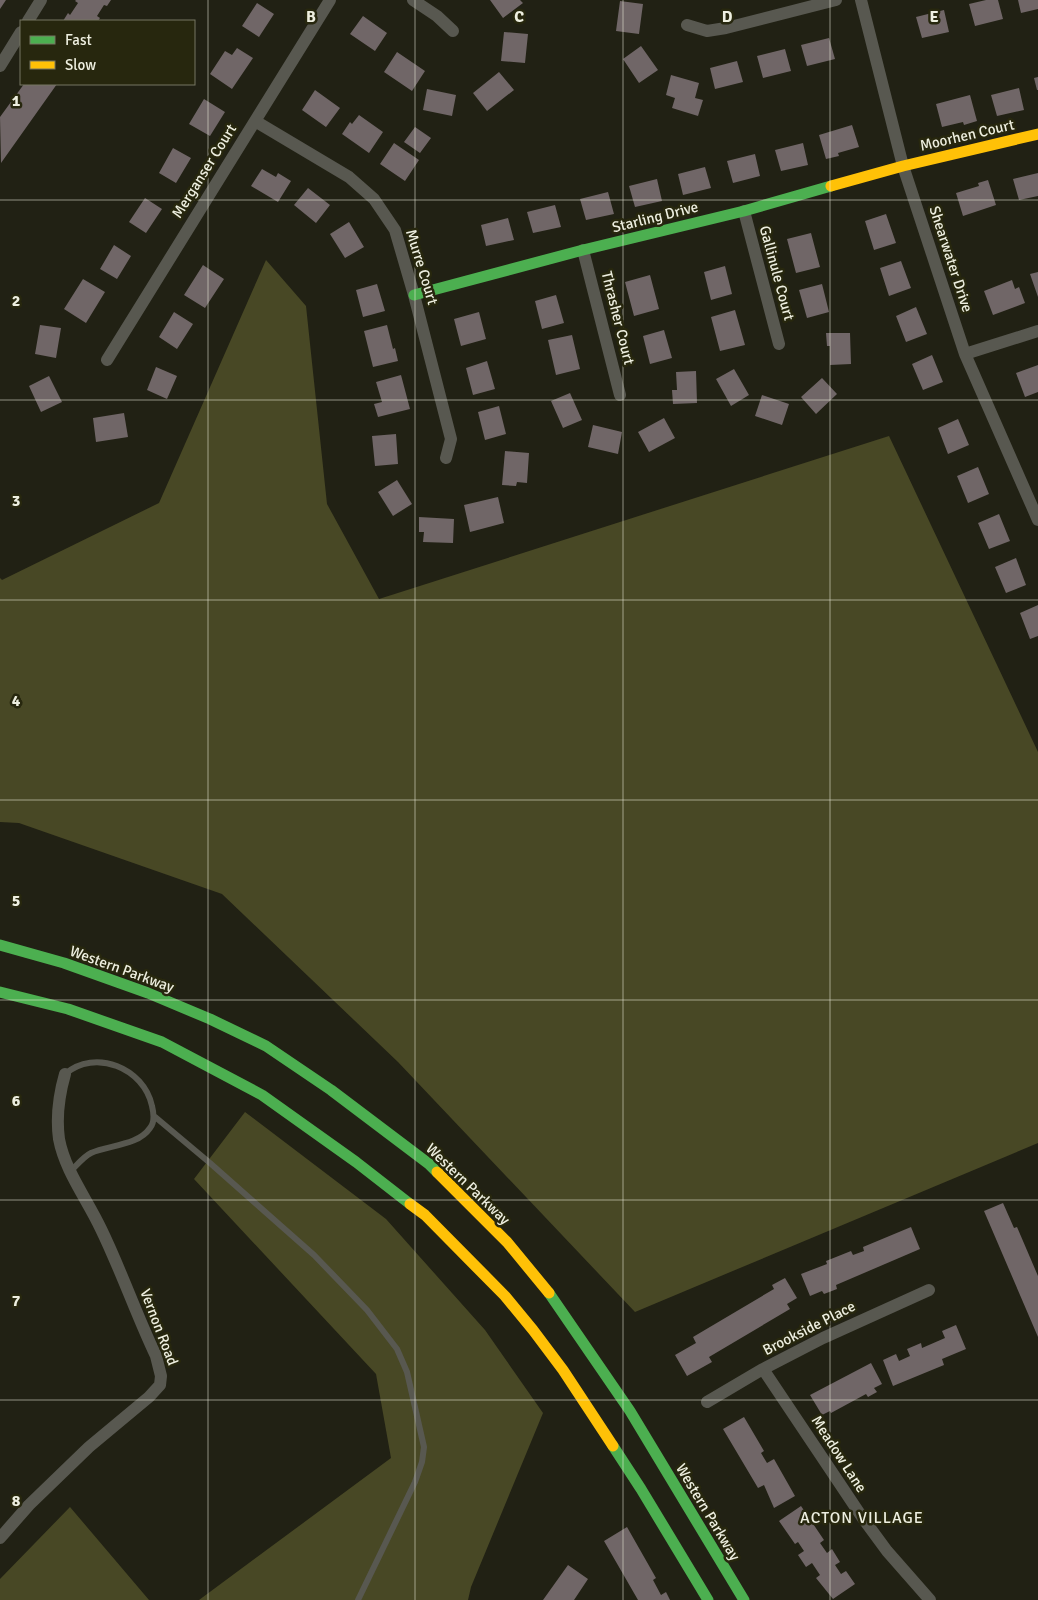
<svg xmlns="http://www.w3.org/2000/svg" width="1038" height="1600" font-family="Signika,sans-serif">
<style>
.green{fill:#484825}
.building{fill:#706667}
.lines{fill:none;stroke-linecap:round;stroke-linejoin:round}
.lane{stroke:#585850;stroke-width:6}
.street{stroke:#585850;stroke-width:12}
.fast{stroke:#4caf50;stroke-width:11}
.slow{stroke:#ffc107;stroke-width:11}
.grid{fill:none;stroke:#eeefe0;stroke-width:1;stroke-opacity:0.55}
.labels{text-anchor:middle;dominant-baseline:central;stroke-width:5;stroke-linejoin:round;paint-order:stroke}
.street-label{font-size:15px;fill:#eeefe0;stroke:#27270e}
.neighbourhood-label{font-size:16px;letter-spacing:1px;fill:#eeefe0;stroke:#27270e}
.grid-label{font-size:16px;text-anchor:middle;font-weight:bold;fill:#eeefe0;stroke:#27270e;stroke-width:5;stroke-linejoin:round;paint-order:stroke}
</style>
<rect width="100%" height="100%" fill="#212114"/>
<path class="green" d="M 266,260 L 306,306 L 327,504 L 379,599 L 889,436 L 1038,752 L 1038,1143 L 635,1312 L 398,1062 L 222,894 L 19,823 L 0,822 L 0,578 L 2,580 L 159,503 Z
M 245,1112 L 386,1219 L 485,1330 L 543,1413 L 471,1587 L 468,1600 L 199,1600 L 391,1458 L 376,1374 L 194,1179 Z
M 70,1507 L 149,1600 L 0,1600 L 0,1579 Z"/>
<path class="building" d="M 0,0 L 6,0 L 0,9 Z
M 76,0 L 111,0 L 107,6 L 104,5 L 97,16 L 100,18 L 98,21 L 63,21 L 68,13 L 70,15 L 78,3 L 75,1 Z
M 490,0 L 520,0 L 523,3 L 503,18 Z
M 986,0 L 998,0 L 1003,19 L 975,26 L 969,4 Z
M 1018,0 L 1038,0 L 1038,9 L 1021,13 Z
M 620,1 L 643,4 L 639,34 L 616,31 Z
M 257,3 L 274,14 L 259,37 L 242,26 Z
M 944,10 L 949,32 L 922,38 L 916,17 Z
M 363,16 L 387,33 L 375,51 L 350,34 Z
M 504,32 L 528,34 L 525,63 L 501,61 Z
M 829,38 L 835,59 L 807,66 L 801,45 Z
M 641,46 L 658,70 L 639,83 L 623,59 Z
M 237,48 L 253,58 L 232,89 L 210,74 L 225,51 L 232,55 Z
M 785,49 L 791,71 L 763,78 L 757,56 Z
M 397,52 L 425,71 L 412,91 L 384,72 Z
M 737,61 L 743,82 L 715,89 L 710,68 Z
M 499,72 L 514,90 L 487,111 L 473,93 Z
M 671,75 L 699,83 L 695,98 L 703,100 L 698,116 L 672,108 L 675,98 L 666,95 Z
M 1038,77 L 1038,90 L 1037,90 L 1034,78 Z
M 24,84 L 57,84 L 1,163 L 0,117 Z
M 1019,88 L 1024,110 L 997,116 L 991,95 Z
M 427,89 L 456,95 L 452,116 L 423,110 Z
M 315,90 L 340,108 L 326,127 L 302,110 Z
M 970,95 L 977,121 L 964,125 L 963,122 L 942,127 L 936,104 Z
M 204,99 L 225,112 L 210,136 L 189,124 Z
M 359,115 L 383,132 L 369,153 L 342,134 L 350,122 L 352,124 Z
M 852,125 L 859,147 L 838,153 L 839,156 L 826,159 L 819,135 Z
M 415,127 L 431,138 L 420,153 L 404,142 Z
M 394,143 L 419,160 L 405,181 L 380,164 Z
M 803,143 L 808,165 L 781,171 L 775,150 Z
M 173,148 L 191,158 L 176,183 L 159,173 Z
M 755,154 L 760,176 L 733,183 L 727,161 Z
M 705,167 L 711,188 L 683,195 L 678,174 Z
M 262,169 L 276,177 L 278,173 L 291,181 L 278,202 L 251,186 Z
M 1038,173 L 1038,196 L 1019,200 L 1013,179 Z
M 657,179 L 662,201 L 635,207 L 629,186 Z
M 988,180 L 996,205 L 963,216 L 956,193 L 979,186 L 978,183 Z
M 308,188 L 330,205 L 316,223 L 294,205 Z
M 608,192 L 614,214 L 586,220 L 580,199 Z
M 145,198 L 162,209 L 146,233 L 129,222 Z
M 555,205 L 561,227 L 533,233 L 527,212 Z
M 886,214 L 896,243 L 874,250 L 865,221 Z
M 508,218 L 514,240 L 486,246 L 481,225 Z
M 349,222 L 364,247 L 345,258 L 330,234 Z
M 811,233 L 820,267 L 796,273 L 787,239 Z
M 114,245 L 131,256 L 117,279 L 100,269 Z
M 901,261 L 911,288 L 889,296 L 880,268 Z
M 203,265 L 224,279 L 205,308 L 184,295 Z
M 725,266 L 732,294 L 711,300 L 704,272 Z
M 1038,272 L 1038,297 L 1030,274 Z
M 650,275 L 659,309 L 634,316 L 625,282 Z
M 83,279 L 105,292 L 86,323 L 64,309 Z
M 1012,280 L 1015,289 L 1019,287 L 1025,303 L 993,315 L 984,291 Z
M 377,284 L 385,311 L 363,317 L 356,290 Z
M 822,284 L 829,312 L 807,318 L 799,290 Z
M 556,295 L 564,323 L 542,329 L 535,301 Z
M 916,307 L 927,334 L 906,342 L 896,316 Z
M 735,310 L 745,345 L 720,351 L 711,317 Z
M 174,312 L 193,324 L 177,349 L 159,337 Z
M 479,312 L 486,339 L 461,346 L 454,319 Z
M 40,325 L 61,328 L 56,358 L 35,354 Z
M 387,325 L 393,349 L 395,348 L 398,361 L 373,367 L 364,331 Z
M 664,330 L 672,358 L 650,364 L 643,336 Z
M 826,333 L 850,333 L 851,364 L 830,365 L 830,346 L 827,346 Z
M 572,335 L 580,369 L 556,375 L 548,340 Z
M 932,355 L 943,382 L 923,390 L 912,364 Z
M 487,361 L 495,389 L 473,395 L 466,368 Z
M 1038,365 L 1038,392 L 1025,397 L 1016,373 Z
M 156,367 L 177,376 L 167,399 L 147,390 Z
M 734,369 L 749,395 L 731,406 L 716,379 Z
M 696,371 L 697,403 L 673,404 L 672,390 L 677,390 L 676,372 Z
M 401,375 L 410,409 L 378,417 L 374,404 L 382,402 L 376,382 Z
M 49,376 L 62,402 L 41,412 L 29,386 Z
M 822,378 L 837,394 L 816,414 L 801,397 Z
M 570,393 L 582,420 L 563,428 L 551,401 Z
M 762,395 L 789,404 L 782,425 L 755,416 Z
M 499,406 L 506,434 L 485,440 L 478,412 Z
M 124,413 L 128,437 L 96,442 L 93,418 Z
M 664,418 L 675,438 L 649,452 L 638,432 Z
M 958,419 L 969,445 L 948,454 L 938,428 Z
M 593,425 L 622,432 L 618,454 L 588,447 Z
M 396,434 L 398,464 L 375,466 L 372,436 Z
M 505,451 L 529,453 L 527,483 L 517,482 L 516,486 L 502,485 Z
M 978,467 L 989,494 L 968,503 L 957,476 Z
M 397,480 L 412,504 L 393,516 L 378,492 Z
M 498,497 L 504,523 L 470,532 L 464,505 Z
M 999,514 L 1010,541 L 989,549 L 978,523 Z
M 419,517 L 454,519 L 453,543 L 423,542 L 424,532 L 419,532 Z
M 1016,558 L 1026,585 L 1006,593 L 995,567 Z
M 1038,605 L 1038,636 L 1030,639 L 1020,613 Z
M 1003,1203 L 1014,1228 L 1017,1227 L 1038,1276 L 1038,1337 L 984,1211 Z
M 911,1227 L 920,1249 L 836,1285 L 837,1289 L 824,1294 L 822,1291 L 810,1296 L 801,1274 L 827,1264 L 826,1261 L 851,1251 L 853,1255 L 864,1251 L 863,1247 Z
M 785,1278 L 797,1298 L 787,1304 L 790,1309 L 709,1357 L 712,1362 L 687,1376 L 675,1355 L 696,1343 L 693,1337 L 774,1289 L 772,1285 Z
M 956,1325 L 966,1349 L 942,1359 L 944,1365 L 893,1386 L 883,1360 L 896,1354 L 899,1361 L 910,1356 L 907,1349 L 921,1343 L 922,1348 L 945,1338 L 942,1331 Z
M 871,1363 L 882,1384 L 874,1388 L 877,1392 L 868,1397 L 866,1394 L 831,1413 L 830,1411 L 822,1415 L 810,1395 Z
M 744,1417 L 764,1451 L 761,1453 L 767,1463 L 774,1459 L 795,1496 L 774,1508 L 764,1485 L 758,1488 L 723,1429 Z
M 801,1506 L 824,1540 L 820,1543 L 827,1553 L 832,1549 L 840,1562 L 835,1565 L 841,1574 L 846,1571 L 855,1584 L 833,1599 L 816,1578 L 820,1575 L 812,1563 L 806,1567 L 798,1555 L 804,1551 L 798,1542 L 795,1544 L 779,1521 Z
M 627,1527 L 656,1578 L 653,1580 L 661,1595 L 666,1592 L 670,1600 L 638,1600 L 604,1541 Z
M 568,1565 L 588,1579 L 574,1600 L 543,1600 Z"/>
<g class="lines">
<path class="lane" d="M 65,1074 C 95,1048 144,1068 152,1106 C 154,1114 155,1122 150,1128 C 138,1146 108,1145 91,1153 C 83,1157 77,1165 71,1171
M 154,1116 L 210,1163 L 314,1255 L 367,1310 L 397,1349 L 407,1372 L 424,1447 L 422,1462 L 415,1482 L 358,1600"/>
<path class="street" d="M 413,0 L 437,16 L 453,31
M 861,0 L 903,166 L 965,354 L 1038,520
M 28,21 L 41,0
M 687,25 L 707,31 L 726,28 L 836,0
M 0,66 L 21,32
M 255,121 L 349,177 L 374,199 L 395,230 L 414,295 L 451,439 L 446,458
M 744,211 L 779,344
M 583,250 L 620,395
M 965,354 L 1038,331
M 107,360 L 330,0
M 763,1369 L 862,1517 L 887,1551 L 930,1600
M 707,1402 L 763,1369 L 823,1338 L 929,1290
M 0,1538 L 29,1505 L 89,1447 L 149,1397 L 160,1385 L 161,1376 L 156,1356 C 136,1314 121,1270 101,1229 C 87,1199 65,1171 59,1139 C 56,1117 59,1095 65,1074"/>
<path class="fast" d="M 414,295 L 583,250 L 744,211 L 831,186
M 0,945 L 64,963 L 148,993 L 210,1019 L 266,1046 L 331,1090 L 429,1164 L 437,1172
M 0,992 L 68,1009 L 162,1042 L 262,1095 L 356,1162 L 410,1204
M 549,1293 L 630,1411 L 744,1600
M 613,1446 L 641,1489 L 708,1600"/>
<path class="slow" d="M 831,186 L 903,166 L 1038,134
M 437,1172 L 507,1242 L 549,1293
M 410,1204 L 425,1215 L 505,1296 L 533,1330 L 563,1370 L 613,1446"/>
</g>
<path class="grid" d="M 208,0 L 208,1600M 415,0 L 415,1600M 623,0 L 623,1600M 830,0 L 830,1600M 0,200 L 1038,200M 0,400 L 1038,400M 0,600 L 1038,600M 0,800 L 1038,800M 0,1000 L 1038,1000M 0,1200 L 1038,1200M 0,1400 L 1038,1400"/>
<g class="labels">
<g class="street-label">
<text transform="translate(967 135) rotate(-13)">Moorhen Court</text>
<text transform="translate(204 171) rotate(-58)">Merganser Court</text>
<text transform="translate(655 217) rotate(-14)">Starling Drive</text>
<text transform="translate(951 259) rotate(72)">Shearwater Drive</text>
<text transform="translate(422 267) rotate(73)">Murre Court</text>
<text transform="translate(777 273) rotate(75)">Gallinule Court</text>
<text transform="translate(618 318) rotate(76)">Thrasher Court</text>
<text transform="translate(122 969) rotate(20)">Western Parkway</text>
<text transform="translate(468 1184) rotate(44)">Western Parkway</text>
<text transform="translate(159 1327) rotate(69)">Vernon Road</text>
<text transform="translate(809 1328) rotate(-27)">Brookside Place</text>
<text transform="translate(839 1454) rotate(57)">Meadow Lane</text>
<text transform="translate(708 1512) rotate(59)">Western Parkway</text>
</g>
<g class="neighbourhood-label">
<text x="862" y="1518">ACTON VILLAGE</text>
</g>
</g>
<g class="grid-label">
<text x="311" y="22">B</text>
<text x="519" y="22">C</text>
<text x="727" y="22">D</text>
<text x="934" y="22">E</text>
<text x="16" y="106">1</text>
<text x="16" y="306">2</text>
<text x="16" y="506">3</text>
<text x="16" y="706">4</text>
<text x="16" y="906">5</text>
<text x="16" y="1106">6</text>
<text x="16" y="1306">7</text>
<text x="16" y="1506">8</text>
</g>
<rect x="20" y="20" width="175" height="65" fill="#27270e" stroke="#777762"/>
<rect x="30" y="36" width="25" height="8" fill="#4caf50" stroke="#777762"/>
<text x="65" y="45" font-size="15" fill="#eeefe0">Fast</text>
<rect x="30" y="61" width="25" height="8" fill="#ffc107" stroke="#777762"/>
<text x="65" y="70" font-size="15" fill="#eeefe0">Slow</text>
</svg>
